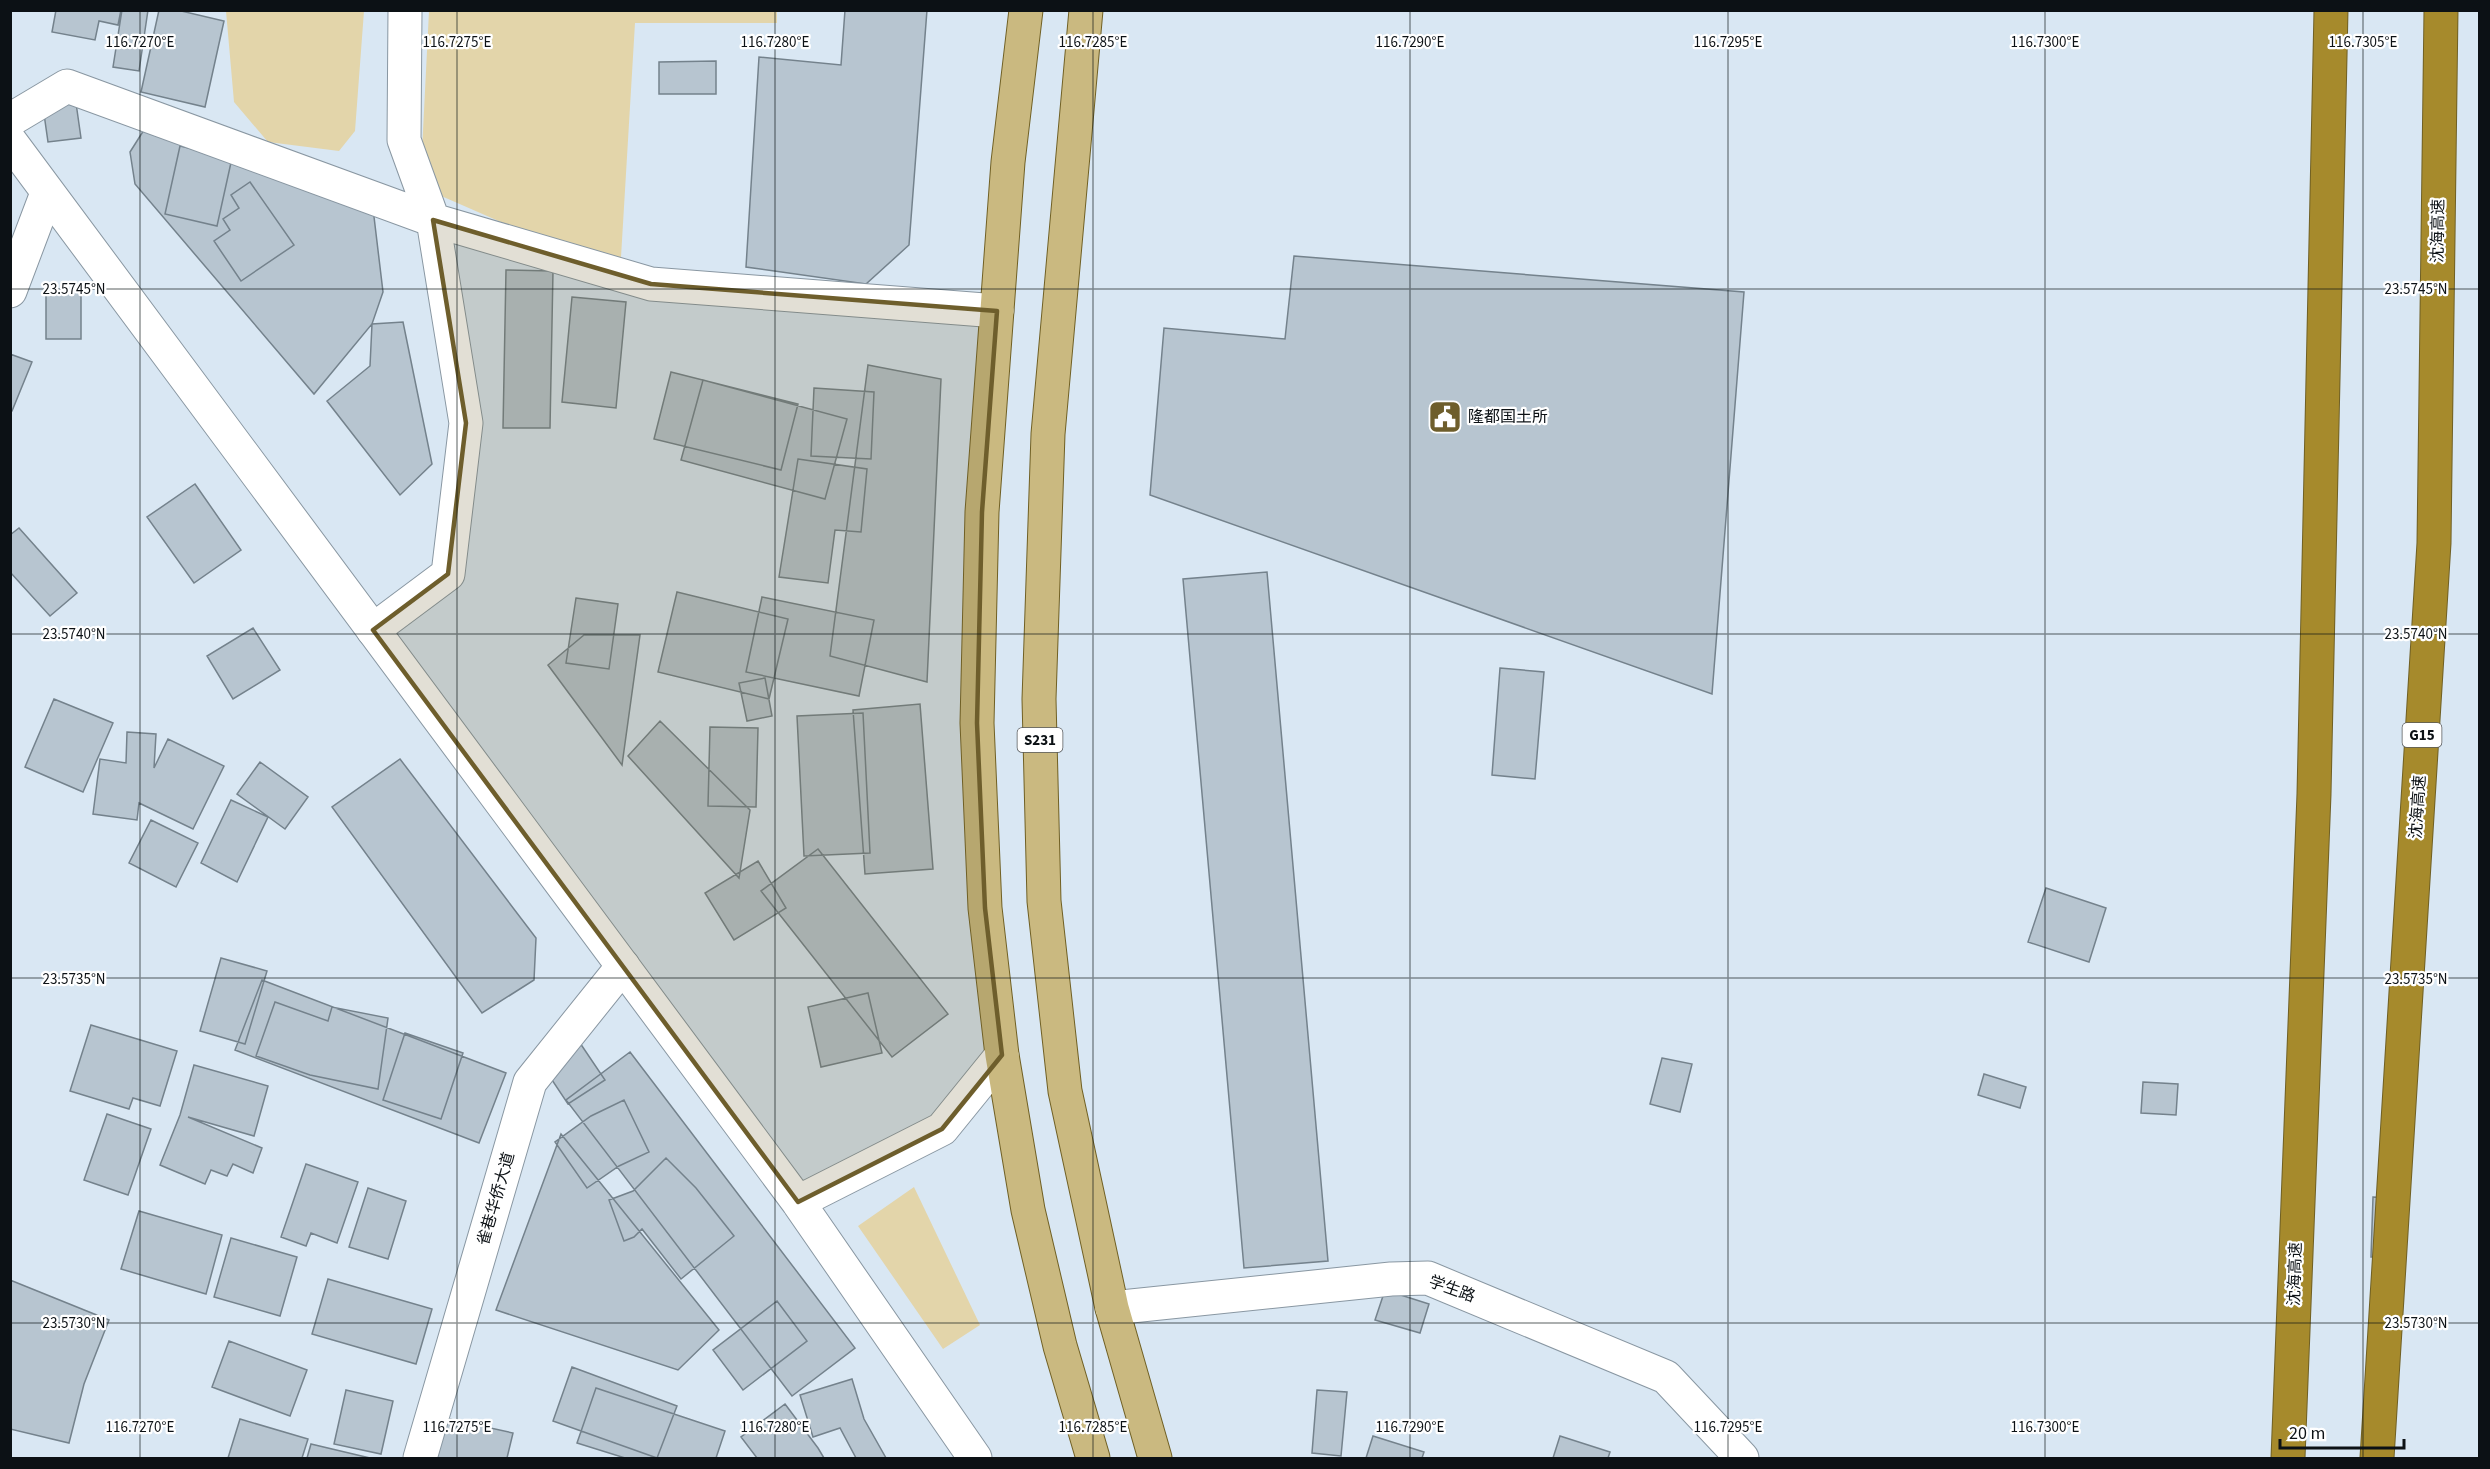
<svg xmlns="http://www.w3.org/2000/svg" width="2490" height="1469" font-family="'Source Sans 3','Noto Sans SC',sans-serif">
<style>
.green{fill:#e3d5aa}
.building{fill:#b7c5d0;stroke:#74828c;stroke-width:1.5}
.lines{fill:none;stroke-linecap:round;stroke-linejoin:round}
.street-casing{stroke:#8997a2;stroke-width:35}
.secondary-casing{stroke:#8997a2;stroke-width:35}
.primary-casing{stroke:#706024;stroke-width:35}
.highway-casing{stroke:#706024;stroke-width:35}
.street{stroke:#fff;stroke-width:33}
.secondary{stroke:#fff;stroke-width:33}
.primary{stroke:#cab980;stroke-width:33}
.highway{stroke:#a68a2c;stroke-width:33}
.marked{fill:#6e5e2c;fill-opacity:0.2;stroke:#6e5e2c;stroke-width:4.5;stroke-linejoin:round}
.ticks{fill:none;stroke:#0c1115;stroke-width:1.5;stroke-opacity:0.45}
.labels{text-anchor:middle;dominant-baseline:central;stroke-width:4.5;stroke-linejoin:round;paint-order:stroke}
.shield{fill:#fff;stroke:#55585b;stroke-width:1.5}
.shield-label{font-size:15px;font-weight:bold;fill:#0c1115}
.street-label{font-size:16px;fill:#0c1115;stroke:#fff}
.poi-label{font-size:16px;fill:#0c1115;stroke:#fff;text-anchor:start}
.ticks-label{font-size:15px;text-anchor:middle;fill:#0c1115;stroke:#fff;stroke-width:4.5;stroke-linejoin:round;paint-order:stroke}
</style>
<rect width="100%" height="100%" fill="#d9e7f3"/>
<path class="green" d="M 226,11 L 364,11 L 355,131 L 339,151 L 268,142 L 234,102 Z
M 429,11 L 777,11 L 777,23 L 635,23 L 620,274 L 439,195 L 421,171 Z
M 914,1187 L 980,1325 L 943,1349 L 858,1226 Z"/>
<path class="building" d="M 56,10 L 121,10 L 118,25 L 99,21 L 95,40 L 52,32 Z
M 122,10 L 148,10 L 139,71 L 113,67 Z
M 159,10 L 177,10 L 224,21 L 205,107 L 141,92 Z
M 845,10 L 927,10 L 909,245 L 866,284 L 746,267 L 759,57 L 841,65 Z
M 716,61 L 716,94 L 659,94 L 659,62 Z
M 75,96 L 81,138 L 48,142 L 42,100 Z
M 149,122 L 372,200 L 383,292 L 372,324 L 314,394 L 135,184 L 130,152 Z
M 180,146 L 232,158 L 217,226 L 165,214 Z
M 250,182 L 294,245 L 241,281 L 214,241 L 230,230 L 223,219 L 239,208 L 231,195 Z
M 1294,256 L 1744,292 L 1712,694 L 1150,495 L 1164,328 L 1285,339 Z
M 506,270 L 553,271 L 550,428 L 503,428 Z
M 46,291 L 81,291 L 81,339 L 46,339 Z
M 572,297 L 626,302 L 616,408 L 562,402 Z
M 403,322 L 432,464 L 400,495 L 327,401 L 370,366 L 372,324 Z
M 10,354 L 32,362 L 12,411 L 10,411 Z
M 868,365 L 941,379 L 927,682 L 830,656 Z
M 671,372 L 798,404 L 781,470 L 654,439 Z
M 703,380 L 847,419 L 825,499 L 681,460 Z
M 814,388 L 874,392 L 871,459 L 811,456 Z
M 798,459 L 867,469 L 861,532 L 835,530 L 828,583 L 779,577 Z
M 195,484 L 241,550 L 194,583 L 147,517 Z
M 19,528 L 77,593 L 50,616 L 10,572 L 10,535 Z
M 1267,572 L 1328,1261 L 1244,1268 L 1183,579 Z
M 677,592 L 788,619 L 769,699 L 658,672 Z
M 762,597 L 874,620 L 859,696 L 746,672 Z
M 576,598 L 618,604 L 609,669 L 566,663 Z
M 253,628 L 280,670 L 233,699 L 207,656 Z
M 584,635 L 640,635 L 622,765 L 548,665 Z
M 1500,668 L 1544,672 L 1535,779 L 1492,775 Z
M 765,678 L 772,716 L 747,721 L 739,683 Z
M 54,699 L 113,723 L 83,792 L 25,767 Z
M 920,704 L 933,869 L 865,874 L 853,710 Z
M 863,713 L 870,853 L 804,856 L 797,716 Z
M 660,721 L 750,810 L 739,878 L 628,756 Z
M 710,727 L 758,728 L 756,807 L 708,806 Z
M 127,732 L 156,734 L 154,768 L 168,739 L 224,766 L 193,829 L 139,803 L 137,820 L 93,814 L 100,759 L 126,763 Z
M 400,759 L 536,938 L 534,980 L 482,1013 L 332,807 Z
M 260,762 L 308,797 L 285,829 L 237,794 Z
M 231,800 L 268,817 L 237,882 L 201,863 Z
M 151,820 L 198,843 L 176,887 L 129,863 Z
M 818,849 L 948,1014 L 892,1057 L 761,891 Z
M 758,861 L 786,908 L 734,940 L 705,893 Z
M 2046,888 L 2106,908 L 2089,962 L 2028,942 Z
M 221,958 L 267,971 L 245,1044 L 200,1031 Z
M 262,980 L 506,1073 L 479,1143 L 235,1050 Z
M 868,993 L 882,1053 L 821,1067 L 808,1007 Z
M 275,1002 L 328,1021 L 332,1007 L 388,1018 L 378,1089 L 310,1075 L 256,1056 Z
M 91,1025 L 177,1051 L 160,1106 L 133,1098 L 129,1109 L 70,1091 Z
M 405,1033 L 463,1053 L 441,1119 L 383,1100 Z
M 580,1043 L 605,1080 L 568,1104 L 544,1068 Z
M 630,1052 L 855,1348 L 792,1396 L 566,1100 Z
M 1662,1058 L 1692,1064 L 1680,1112 L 1650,1104 Z
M 194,1065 L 268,1086 L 254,1136 L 188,1117 L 262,1148 L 253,1173 L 233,1164 L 227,1176 L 211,1170 L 205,1184 L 160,1165 L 180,1115 Z
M 1984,1074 L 2026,1087 L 2020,1108 L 1978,1095 Z
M 2143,1082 L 2178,1084 L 2176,1115 L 2141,1113 Z
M 624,1100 L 649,1152 L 619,1166 L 587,1188 L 555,1142 L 591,1116 Z
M 107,1114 L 151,1129 L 128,1195 L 84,1180 Z
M 561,1134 L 719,1330 L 678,1370 L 496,1310 Z
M 666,1158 L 696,1188 L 734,1236 L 681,1279 L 642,1229 L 634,1237 L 624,1241 L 609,1200 L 633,1191 Z
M 306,1164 L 358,1182 L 337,1243 L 311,1233 L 306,1246 L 281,1237 Z
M 368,1188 L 406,1201 L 388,1259 L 349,1247 Z
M 2373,1197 L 2390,1198 L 2389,1257 L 2371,1257 Z
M 139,1211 L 222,1235 L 206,1294 L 121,1269 Z
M 231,1238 L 297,1257 L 280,1316 L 214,1297 Z
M 328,1279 L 432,1309 L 416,1364 L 312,1334 Z
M 10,1280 L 109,1320 L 84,1384 L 69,1443 L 10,1429 Z
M 1385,1290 L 1429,1304 L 1420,1333 L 1375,1320 Z
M 777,1301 L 807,1341 L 743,1390 L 713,1350 Z
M 229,1341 L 307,1370 L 290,1416 L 212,1387 Z
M 572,1367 L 677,1406 L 657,1458 L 553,1421 Z
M 852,1379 L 864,1419 L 886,1458 L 856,1458 L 840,1428 L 813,1437 L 800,1395 Z
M 596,1388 L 725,1431 L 716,1458 L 625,1458 L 577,1443 Z
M 346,1390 L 393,1401 L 381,1454 L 334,1444 Z
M 1317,1390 L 1347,1392 L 1341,1456 L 1312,1453 Z
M 785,1404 L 818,1448 L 824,1458 L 757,1458 L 741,1437 Z
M 440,1417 L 513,1433 L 507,1458 L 431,1458 Z
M 240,1419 L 308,1439 L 302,1458 L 228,1458 Z
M 1373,1436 L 1424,1452 L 1422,1458 L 1366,1458 Z
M 1560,1436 L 1610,1452 L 1608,1458 L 1553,1458 Z
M 311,1444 L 370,1458 L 307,1458 Z"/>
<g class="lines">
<defs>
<path id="street" d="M 10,120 L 67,86 L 433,220 L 651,284 L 997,311
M 10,291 L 47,193
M 373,630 L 448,574 L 466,423 L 433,220 L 404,140 L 405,10
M 1112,1308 L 1391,1279 L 1428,1278 L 1666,1377 L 1742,1458
M 420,1458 L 530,1082 L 623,966"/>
<path id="secondary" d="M 10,141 L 798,1202 L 975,1458
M 798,1202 L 942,1129 L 1002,1055"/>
<path id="primary" d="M 1026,10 L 1008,162 L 982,512 L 977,723 L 985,908 L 1002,1055 L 1028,1210 L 1060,1346 L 1093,1458
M 1086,10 L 1048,434 L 1039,699 L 1044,901 L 1065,1091 L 1112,1308 L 1155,1458"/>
<path id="highway" d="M 2288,1458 L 2314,794 L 2331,10
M 2377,1458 L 2434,543 L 2441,10"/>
</defs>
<use href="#street" class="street-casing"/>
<use href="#secondary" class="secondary-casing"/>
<use href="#primary" class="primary-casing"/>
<use href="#highway" class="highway-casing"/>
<use href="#street" class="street"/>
<use href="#secondary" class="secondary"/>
<use href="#primary" class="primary"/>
<use href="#highway" class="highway"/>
</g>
<path class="marked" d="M 433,220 L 651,284 L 997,311 L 982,512 L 977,723 L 985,908 L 1002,1055 L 942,1129 L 798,1202 L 373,630 L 448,574 L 466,423 Z"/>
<path class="ticks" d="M 140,10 L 140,1458M 457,10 L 457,1458M 775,10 L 775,1458M 1093,10 L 1093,1458M 1410,10 L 1410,1458M 1728,10 L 1728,1458M 2045,10 L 2045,1458M 2363,10 L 2363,1458M 10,289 L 2480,289M 10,634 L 2480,634M 10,978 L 2480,978M 10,1323 L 2480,1323"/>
<defs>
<symbol id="civic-square" viewBox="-11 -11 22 22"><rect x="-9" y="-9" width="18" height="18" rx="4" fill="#6e5e2c" stroke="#fff"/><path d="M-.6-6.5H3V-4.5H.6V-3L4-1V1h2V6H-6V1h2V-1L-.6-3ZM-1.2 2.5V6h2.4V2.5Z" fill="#fff"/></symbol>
</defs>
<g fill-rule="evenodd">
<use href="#civic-square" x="1426" y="398" width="38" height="38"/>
</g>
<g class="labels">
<g class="shield">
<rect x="2402.5" y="723" width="39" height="24" rx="4.5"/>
<rect x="1017.5" y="728" width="45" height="24" rx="4.5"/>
</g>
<g class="shield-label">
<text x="2422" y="735">G15</text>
<text x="1040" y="740">S231</text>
</g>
<g class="street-label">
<text transform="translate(2438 231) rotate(-89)">沈海高速</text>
<text transform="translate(2418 807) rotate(-86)">沈海高速</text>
<text transform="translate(496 1199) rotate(-74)">雀巷华侨大道</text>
<text transform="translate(2295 1274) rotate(-88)">沈海高速</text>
<text transform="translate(1452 1289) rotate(20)">学生路</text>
</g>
<g class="poi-label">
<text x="1468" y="417">隆都国土所</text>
</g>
</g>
<g class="ticks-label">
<text x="140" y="47">116.7270°E</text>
<text x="457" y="47">116.7275°E</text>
<text x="775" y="47">116.7280°E</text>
<text x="1093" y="47">116.7285°E</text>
<text x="1410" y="47">116.7290°E</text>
<text x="1728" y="47">116.7295°E</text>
<text x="2045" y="47">116.7300°E</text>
<text x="2363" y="47">116.7305°E</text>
<text x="74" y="294">23.5745°N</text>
<text x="2416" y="294">23.5745°N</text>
<text x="74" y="639">23.5740°N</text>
<text x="2416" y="639">23.5740°N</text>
<text x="74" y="984">23.5735°N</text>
<text x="2416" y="984">23.5735°N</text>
<text x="74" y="1328">23.5730°N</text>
<text x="2416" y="1328">23.5730°N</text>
<text x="140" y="1432">116.7270°E</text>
<text x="457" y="1432">116.7275°E</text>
<text x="775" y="1432">116.7280°E</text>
<text x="1093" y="1432">116.7285°E</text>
<text x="1410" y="1432">116.7290°E</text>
<text x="1728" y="1432">116.7295°E</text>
<text x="2045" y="1432">116.7300°E</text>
</g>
<rect width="2490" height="1469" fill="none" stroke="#0c1115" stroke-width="24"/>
<path d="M2280 1439v9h124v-9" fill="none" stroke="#0c1115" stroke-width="3"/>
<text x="2289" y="1439" font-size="18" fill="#0c1115" stroke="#ffffff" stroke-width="4.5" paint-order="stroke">20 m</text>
</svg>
